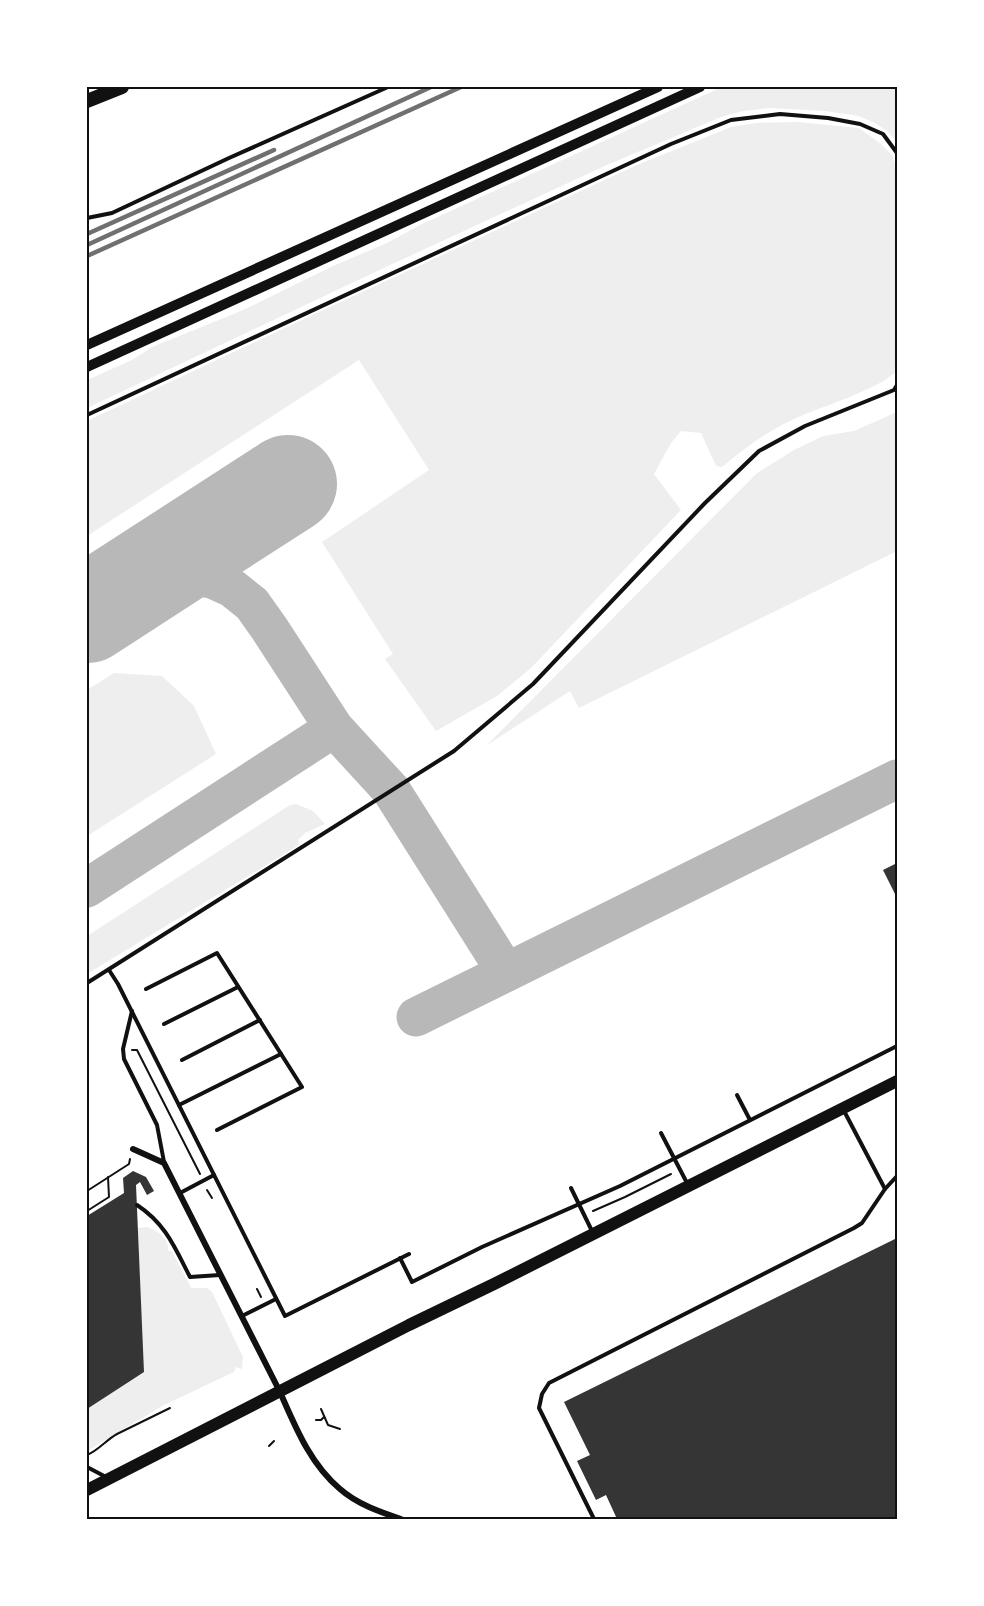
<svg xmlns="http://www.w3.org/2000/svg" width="984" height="1606" font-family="Arial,sans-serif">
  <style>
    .green { fill: #eee }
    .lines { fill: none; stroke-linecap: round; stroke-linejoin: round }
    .taxiway { stroke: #b8b8b8; stroke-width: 39 }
    .runway { stroke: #b8b8b8; stroke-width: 98 }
    .building { fill: #353535 }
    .path { stroke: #111; stroke-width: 2 }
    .service { stroke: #111; stroke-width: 4 }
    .minor { stroke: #111; stroke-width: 6 }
    .secondary { stroke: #111; stroke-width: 10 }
    .primary { stroke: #111; stroke-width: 12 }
    .motorway { stroke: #111; stroke-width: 14 }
    .rail { stroke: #707070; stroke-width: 4.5 }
    .neatline { fill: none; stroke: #111; stroke-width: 2 }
  </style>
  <rect width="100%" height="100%" fill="#fff"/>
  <!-- green -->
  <g class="green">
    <path d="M 722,87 L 897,87 L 897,142 L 887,131 L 875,123 L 859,116 L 825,111 L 771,108 L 743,111 L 721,117 L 607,165 L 388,266 L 87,408 L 87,380 L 132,360 L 152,347 L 241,311 L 333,266 L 387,243 L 420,225 Z"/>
    <path d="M 797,122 L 859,128 L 881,144 L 892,155 L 897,170 L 897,370 C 882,389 816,408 792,420 C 766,432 744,449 722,467 L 716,466 L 701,433 L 681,431 L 671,443 L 654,474 L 681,510 L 531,668 L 497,696 L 436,731 L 385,659 L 393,654 L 322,542 L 429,470 L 359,360 L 87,536 L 87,421 L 321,311 L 637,165 L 731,127 L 756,123 Z"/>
    <path d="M 897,412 L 897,551 L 579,708 L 570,691 L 486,746 L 757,473 L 794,450 L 823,436 L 854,431 Z"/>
    <path d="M 114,673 L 162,676 L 194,706 L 216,754 L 87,836 L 87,690 Z"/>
    <path d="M 296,804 L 313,811 L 325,824 L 305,833 L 298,840 L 299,845 L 87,974 L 87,936 L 290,805 Z"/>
    <path d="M 146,1227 C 157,1230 170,1238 168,1251 L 172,1251 L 191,1288 L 207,1288 L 212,1292 L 243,1357 L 242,1369 L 236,1367 L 234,1372 L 164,1405 L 87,1451 L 87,1409 L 143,1372 L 138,1228 Z"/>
  </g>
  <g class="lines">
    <!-- taxiway -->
    <g class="taxiway">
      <path d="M 126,589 L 170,574 L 187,575 L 212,579 L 232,588 L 252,604 L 269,628 L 334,728 L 391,790 L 506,972"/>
      <path d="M 87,888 L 334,728"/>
      <path d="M 416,1017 L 897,779"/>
    </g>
    <!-- runway -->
    <path class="runway" d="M 87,614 L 288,484"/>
  </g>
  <!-- building -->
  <g class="building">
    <path d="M 897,863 L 897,898 L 883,870 Z"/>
    <path d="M 133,1171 L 146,1177 L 154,1191 L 147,1195 L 140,1182 L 136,1185 L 144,1372 L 87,1409 L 87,1216 L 124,1193 L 123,1178 Z"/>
    <path d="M 897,1238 L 897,1519 L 617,1519 L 606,1495 L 596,1500 L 577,1461 L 590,1455 L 564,1402 Z"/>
  </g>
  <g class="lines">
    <!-- path -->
    <g class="path">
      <path d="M 132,1050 L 137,1050 L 200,1174"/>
      <path d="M 207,1190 L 212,1198"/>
      <path d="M 87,1191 L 129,1164 L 130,1159"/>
      <path d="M 87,1211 L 109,1197 L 108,1177"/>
      <path d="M 593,1211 L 625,1197 L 671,1174"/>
      <path d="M 257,1289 L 261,1297"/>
      <path d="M 321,1409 L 328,1425 L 340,1429"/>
      <path d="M 316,1420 L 321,1420 L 324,1417"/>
      <path d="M 269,1446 L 274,1441"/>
      <path d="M 87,1455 C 98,1451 106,1440 117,1434 L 170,1408"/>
    </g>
    <!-- service -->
    <g class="service">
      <path d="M 87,218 L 112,213 L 229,158 L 388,87"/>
      <path d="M 87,415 L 671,144 L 731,120 L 780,114 L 828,118 L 860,124 L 883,134 L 897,153"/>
      <path d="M 109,970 L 118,984 L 285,1316 L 409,1254"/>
      <path d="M 87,983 L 454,751 L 533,684 L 705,503 L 759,451 L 805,426 L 894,390 L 897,385"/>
      <path d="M 146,989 L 217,953 L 302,1087 L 217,1130"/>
      <path d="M 132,1011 L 123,1049 L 124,1059 L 157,1125 L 164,1162"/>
      <path d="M 164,1024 L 238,987"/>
      <path d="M 182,1060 L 260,1020"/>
      <path d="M 737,1095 L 750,1120"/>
      <path d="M 179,1105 L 281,1054"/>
      <path d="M 843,1109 L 885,1189"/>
      <path d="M 661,1133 L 687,1183"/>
      <path d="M 571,1188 L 592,1231"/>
      <path d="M 180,1193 L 214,1175"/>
      <path d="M 137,1205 C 166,1224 175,1248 190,1277 L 220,1275"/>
      <path d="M 400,1258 L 412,1282 L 482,1247 L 620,1186 L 897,1046"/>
      <path d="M 242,1316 L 276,1299"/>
      <path d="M 87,1467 L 106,1477"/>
      <path d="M 594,1519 L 539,1408 L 542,1394 L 549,1383 L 854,1228 L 862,1223 L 885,1189 L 897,1176"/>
    </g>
    <!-- minor -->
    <path class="minor" d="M 133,1149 L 164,1163 L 280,1392 C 295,1426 310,1464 340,1489 C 357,1504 380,1512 401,1519"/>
    <!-- secondary -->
    <g class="secondary">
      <path d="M 87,345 L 658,87"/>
      <path d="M 87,367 L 700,87"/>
    </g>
    <!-- primary -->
    <path class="primary" d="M 87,1490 L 409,1325 L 494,1284 L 897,1081"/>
    <!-- motorway -->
    <path class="motorway" d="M 87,101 L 122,87"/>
    <!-- rail -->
    <g class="rail">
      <path d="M 87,234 L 274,150"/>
      <path d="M 87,245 L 431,87"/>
      <path d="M 87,256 L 461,87"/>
    </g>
  </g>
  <!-- border -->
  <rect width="984" height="1606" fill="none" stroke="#ffffff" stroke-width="177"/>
  <rect x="88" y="88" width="808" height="1430" class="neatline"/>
</svg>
